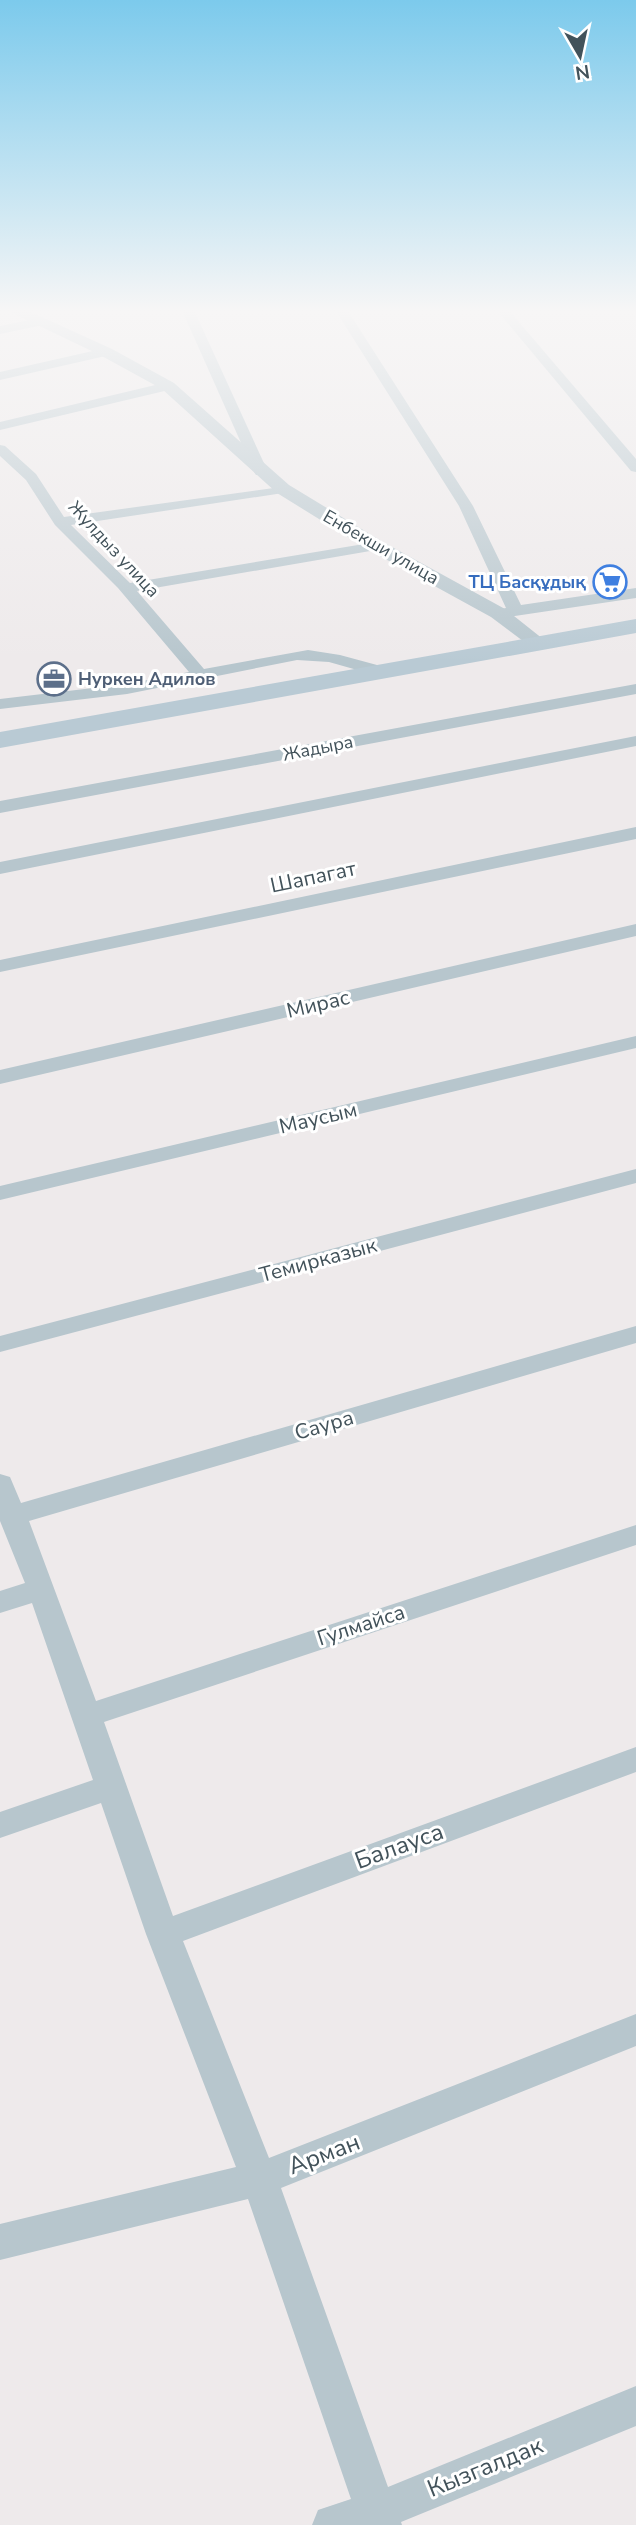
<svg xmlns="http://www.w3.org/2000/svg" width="636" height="2525" font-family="'Nunito Sans',sans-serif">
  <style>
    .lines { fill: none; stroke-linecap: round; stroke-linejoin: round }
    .minor { fill: #b7c6cd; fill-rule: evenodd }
    .tertiary { fill: #b7c6cd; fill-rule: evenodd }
    .secondary { fill: #b9cad4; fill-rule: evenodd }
    .labels { text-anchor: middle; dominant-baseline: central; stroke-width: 6; stroke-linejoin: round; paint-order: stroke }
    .far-street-label { font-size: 18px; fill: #42525a; stroke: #fff }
    .far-shop-label { font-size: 18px; font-weight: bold; fill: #366cbe; stroke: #fff; text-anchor: end }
    .far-service-label { font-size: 18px; font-weight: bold; fill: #4e5e75; stroke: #fff; text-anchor: start }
    .street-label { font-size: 21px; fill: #42525a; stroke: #fff }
    .near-street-label { font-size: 24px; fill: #42525a; stroke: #fff }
  </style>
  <rect width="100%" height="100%" fill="#eeeaeb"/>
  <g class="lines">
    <!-- minor -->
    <g class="minor">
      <path d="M 181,308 L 193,308 L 268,472 L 266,475 L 256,475 L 254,472 Z"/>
      <path d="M 334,308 L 346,308 L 473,506 L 521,605 L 636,588 L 636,598 L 502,618 L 496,616 L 494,613 L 496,610 L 506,608 L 459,506 Z"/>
      <path d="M 495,308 L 507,308 L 636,459 L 636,472 L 631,471 Z"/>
      <path d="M 39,318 L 45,322 L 43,325 L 0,334 L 0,326 Z"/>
      <path d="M 106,348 L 110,349 L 110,355 L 0,380 L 0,372 Z"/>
      <path d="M 168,382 L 173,383 L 173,389 L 0,430 L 0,422 Z"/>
      <path d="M 0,445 L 5,446 L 36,474 L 64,517 L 288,486 L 290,489 L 283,493 L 71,525 L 130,583 L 376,542 L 381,543 L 383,546 L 376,550 L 137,591 L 204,669 L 308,650 L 340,655 L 388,668 L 390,672 L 382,677 L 329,662 L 297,660 L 127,694 L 0,709 L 0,699 L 127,684 L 189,672 L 118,588 L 55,525 L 26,480 L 0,456 Z"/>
      <path d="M 636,684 L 636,694 L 0,813 L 0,801 Z"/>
      <path d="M 636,736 L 636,746 L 0,874 L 0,862 Z"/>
      <path d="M 636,827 L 636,839 L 0,972 L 0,960 Z"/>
      <path d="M 636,924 L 636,936 L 0,1084 L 0,1070 Z"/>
      <path d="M 636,1036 L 636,1048 L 0,1200 L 0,1186 Z"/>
      <path d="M 636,1169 L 636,1183 L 0,1352 L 0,1336 Z"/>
      <path d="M 636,1326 L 636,1343 L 29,1521 L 96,1701 L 636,1525 L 636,1545 L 104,1722 L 173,1916 L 636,1747 L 636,1772 L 183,1941 L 269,2158 L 636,2014 L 636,2046 L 281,2188 L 388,2487 L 636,2386 L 636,2426 L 401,2522 L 402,2525 L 312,2525 L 318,2510 L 351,2499 L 248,2199 L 0,2260 L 0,2224 L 236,2167 L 146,1934 L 101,1803 L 0,1838 L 0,1812 L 93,1780 L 32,1603 L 0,1613 L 0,1591 L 25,1583 L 0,1521 L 0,1474 L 10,1477 L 21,1503 Z"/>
    </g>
    <!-- tertiary -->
    <path class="tertiary" d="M 2,308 L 22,308 L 112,349 L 174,383 L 289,485 L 383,542 L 505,609 L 548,643 L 545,647 L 531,647 L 491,617 L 369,550 L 277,493 L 162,389 L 100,355 Z"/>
    <!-- secondary -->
    <path class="secondary" d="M 636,619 L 636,633 L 0,748 L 0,732 Z"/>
  </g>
  <!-- sky -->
  <linearGradient id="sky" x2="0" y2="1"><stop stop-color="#7ccaec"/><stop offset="0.47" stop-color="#f7f6f6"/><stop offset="1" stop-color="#f7f6f6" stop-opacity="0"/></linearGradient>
  <rect width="636" height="662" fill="url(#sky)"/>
  <!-- icons -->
  <defs>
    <symbol id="supermarket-ring" viewBox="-11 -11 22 22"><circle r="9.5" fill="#fff" stroke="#3f7fe0" stroke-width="1.5"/><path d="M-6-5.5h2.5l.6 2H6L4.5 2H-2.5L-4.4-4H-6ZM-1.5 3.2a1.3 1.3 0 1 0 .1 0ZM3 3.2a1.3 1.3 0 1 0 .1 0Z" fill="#3f7fe0"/></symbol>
    <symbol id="office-ring" viewBox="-11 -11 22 22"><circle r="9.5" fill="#fff" stroke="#5c6f8a" stroke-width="1.5"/><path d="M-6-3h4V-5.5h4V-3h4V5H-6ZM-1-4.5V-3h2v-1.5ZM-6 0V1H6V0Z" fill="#5c6f8a"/></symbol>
  </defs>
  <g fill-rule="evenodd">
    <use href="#supermarket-ring" x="591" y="563" width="38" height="38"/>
    <use href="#office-ring" x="35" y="660" width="38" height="38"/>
  </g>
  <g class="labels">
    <!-- far-street labels -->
    <g class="far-street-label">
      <text transform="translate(381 547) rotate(30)">Енбекши улица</text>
      <text transform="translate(114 549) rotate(47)">Жулдыз улица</text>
      <text transform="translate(318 748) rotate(-11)">Жадыра</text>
    </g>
    <!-- far-shop labels -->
    <g class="far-shop-label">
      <text x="586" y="582">ТЦ Басқұдық</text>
    </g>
    <!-- far-service labels -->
    <g class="far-service-label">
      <text x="78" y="679">Нуркен Адилов</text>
    </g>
    <!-- street labels -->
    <g class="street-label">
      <text transform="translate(313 877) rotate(-12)">Шапагат</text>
      <text transform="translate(318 1004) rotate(-13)">Мирас</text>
      <text transform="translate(318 1118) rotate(-13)">Маусым</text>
      <text transform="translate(318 1260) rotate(-15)">Темирказык</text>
      <text transform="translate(324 1425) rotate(-16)">Саура</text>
      <text transform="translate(361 1625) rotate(-18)">Гулмайса</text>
    </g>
    <!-- near-street labels -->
    <g class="near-street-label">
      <text transform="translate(399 1846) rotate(-20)">Балауса</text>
      <text transform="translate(324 2154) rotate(-21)">Арман</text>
      <text transform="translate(485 2467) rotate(-22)">Кызгалдак</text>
    </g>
  </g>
  <!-- north arrow -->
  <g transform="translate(580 56) rotate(171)" stroke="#ffffff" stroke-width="5" paint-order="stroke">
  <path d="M0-5L12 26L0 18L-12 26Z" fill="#42525a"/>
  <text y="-10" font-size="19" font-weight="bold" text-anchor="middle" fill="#42525a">N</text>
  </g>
</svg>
